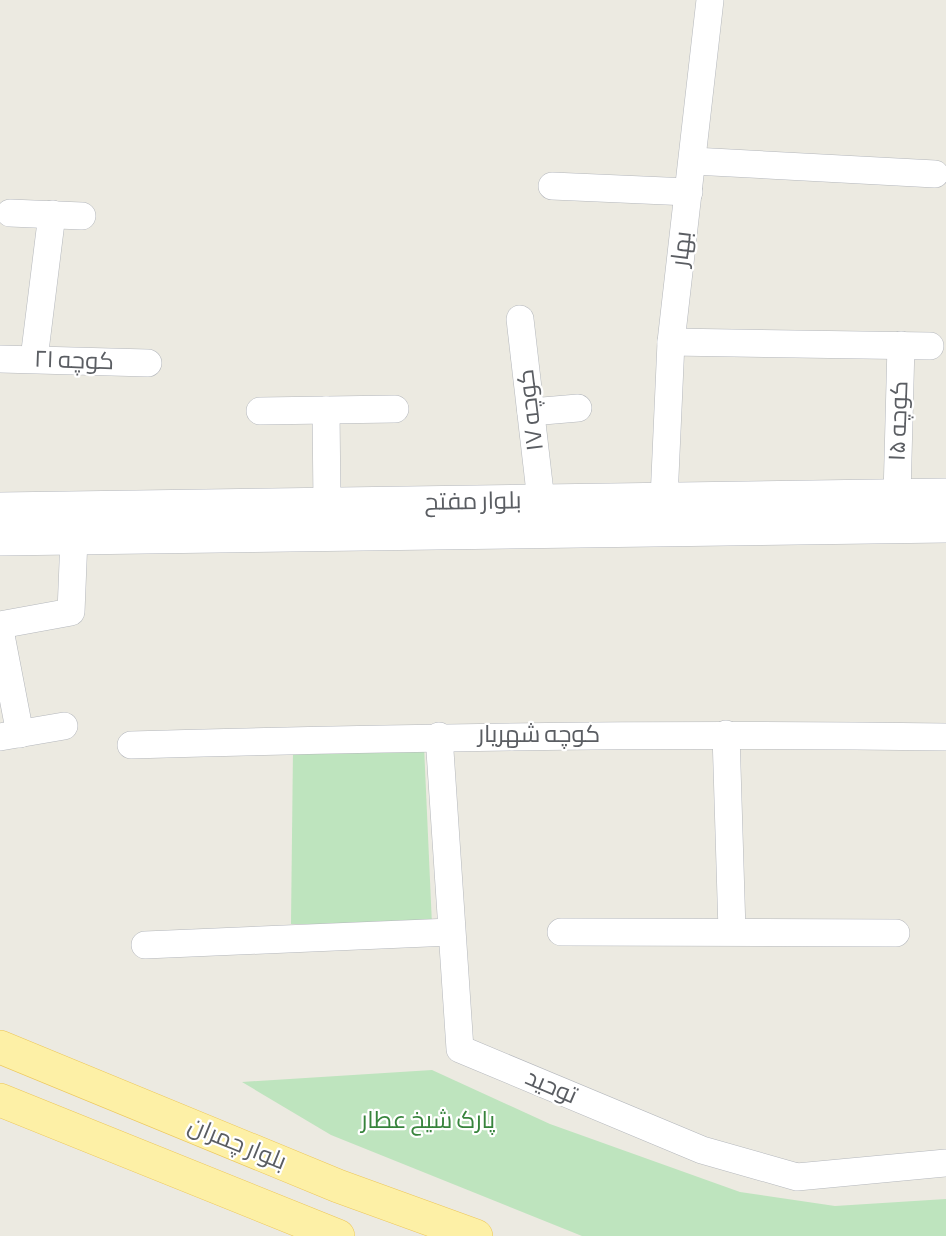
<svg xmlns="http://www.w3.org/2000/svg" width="946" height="1236" font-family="'Alegreya Sans',Cairo,sans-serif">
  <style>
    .green { fill: #bee4be }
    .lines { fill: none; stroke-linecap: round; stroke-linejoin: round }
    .street-casing { stroke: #b4b7bc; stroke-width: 28 }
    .secondary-casing { stroke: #b5b8be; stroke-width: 34 }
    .primary-casing { stroke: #edc759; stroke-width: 34 }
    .street { stroke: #fff; stroke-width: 27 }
    .secondary { stroke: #fff; stroke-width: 33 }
    .primary { stroke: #fdf0a6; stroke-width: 33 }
    .labels { text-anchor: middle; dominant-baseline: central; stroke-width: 4.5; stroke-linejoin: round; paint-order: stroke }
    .street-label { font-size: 24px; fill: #5a5d62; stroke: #fff }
    .park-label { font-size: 24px; fill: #37843c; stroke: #fff }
  </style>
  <rect width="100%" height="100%" fill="#eceae1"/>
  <!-- green -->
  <g class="green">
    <path d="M 424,746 L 432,925 L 291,924 L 293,749 Z"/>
    <path d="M 432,1070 L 550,1124 L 740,1192 L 835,1206 L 946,1199 L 946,1236 L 582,1236 L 331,1135 L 242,1082 Z"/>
  </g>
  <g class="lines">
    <defs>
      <g id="street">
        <path d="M 693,161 L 935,174"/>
        <path d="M 552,186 L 689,192"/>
        <path d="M 10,213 L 82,216"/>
        <path d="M 520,319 L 541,501"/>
        <path d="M 671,342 L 930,346"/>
        <path d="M 0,359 L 148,363"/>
        <path d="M 34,359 L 52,214"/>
        <path d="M 326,410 L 327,504"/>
        <path d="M 260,411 L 395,409"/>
        <path d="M 531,412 L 578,408"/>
        <path d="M 897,496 L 901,345"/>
        <path d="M 664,499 L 671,342 L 710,0"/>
        <path d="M 0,625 L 71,612 L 74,538"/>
        <path d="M 0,630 L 20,734"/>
        <path d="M 726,734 L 732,931"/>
        <path d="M 439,736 L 460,1049 L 702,1150 L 797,1177 L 946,1163"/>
        <path d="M 0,737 L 64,726"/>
        <path d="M 131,745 C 403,737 674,733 946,737"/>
        <path d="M 561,932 L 896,933"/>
        <path d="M 145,945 L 451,932"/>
      </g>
      <g id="secondary">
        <path d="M 0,509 L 946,495"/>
        <path d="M 0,539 L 946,526"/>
      </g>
      <g id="primary">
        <path d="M 0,1047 L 338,1186 L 476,1236"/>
        <path d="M 0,1100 L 338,1236"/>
      </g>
    </defs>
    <!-- street casing -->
    <use href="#street" class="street-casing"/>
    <!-- secondary casing -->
    <use href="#secondary" class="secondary-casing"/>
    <!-- primary casing -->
    <use href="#primary" class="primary-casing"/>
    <!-- street -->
    <use href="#street" class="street"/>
    <!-- secondary -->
    <use href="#secondary" class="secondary"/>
    <!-- primary -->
    <use href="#primary" class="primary"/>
  </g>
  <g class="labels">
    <!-- street labels -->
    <g class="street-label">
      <text transform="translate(682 249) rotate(-83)">بهار</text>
      <text transform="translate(74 361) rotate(2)">کوچه ۲۱</text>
      <text transform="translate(531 410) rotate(-97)">کوچه ۱۷</text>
      <text transform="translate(899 421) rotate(-88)">کوچه ۱۵</text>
      <text transform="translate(473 502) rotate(-1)">بلوار مفتح</text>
      <text x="539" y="735">کوچه شهریار</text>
      <text transform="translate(551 1087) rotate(23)">توحید</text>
      <text transform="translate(237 1144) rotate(22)">بلوار چمران</text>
    </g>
    <!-- park labels -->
    <g class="park-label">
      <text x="428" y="1121">پارک شیخ عطار</text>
    </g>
  </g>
</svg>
